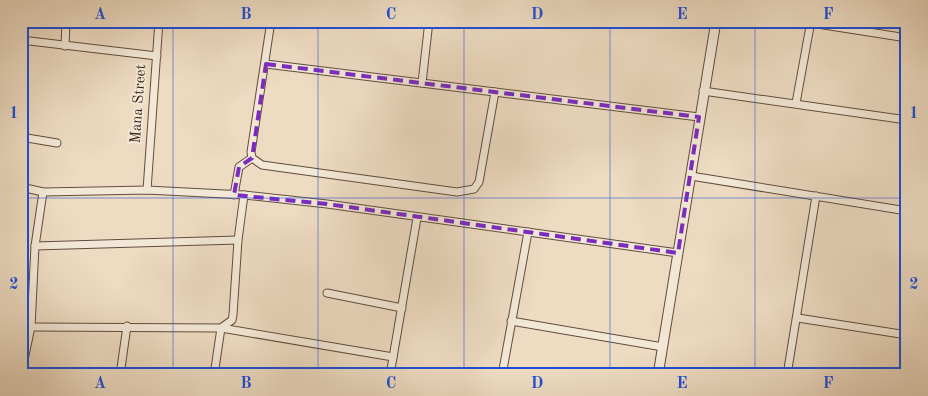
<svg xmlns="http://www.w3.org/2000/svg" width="928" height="396" font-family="'Old Standard TT',serif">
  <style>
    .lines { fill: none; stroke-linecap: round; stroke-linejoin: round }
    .minor-casing { stroke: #624d3d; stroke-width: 9 }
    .tertiary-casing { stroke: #624d3d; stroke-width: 11 }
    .minor { stroke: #f3e8d7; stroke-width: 7 }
    .tertiary { stroke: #f3e8d7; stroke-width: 9 }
    .marked { fill: none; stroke: #7b2cbf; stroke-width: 4; stroke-dasharray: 10 6; stroke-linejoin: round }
    .grid { fill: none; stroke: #1d4ed8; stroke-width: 1; stroke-opacity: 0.55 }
    .labels { text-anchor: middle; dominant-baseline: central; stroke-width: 4; stroke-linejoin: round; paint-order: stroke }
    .street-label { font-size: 15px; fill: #341e11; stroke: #f3e8d7 }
    .neatline { fill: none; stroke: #1d4ed8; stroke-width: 2 }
    .grid-label { font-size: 16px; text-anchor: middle; font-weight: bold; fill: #1d4ed8 }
  </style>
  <rect width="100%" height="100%" fill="#eddbc2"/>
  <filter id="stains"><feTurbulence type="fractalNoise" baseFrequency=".004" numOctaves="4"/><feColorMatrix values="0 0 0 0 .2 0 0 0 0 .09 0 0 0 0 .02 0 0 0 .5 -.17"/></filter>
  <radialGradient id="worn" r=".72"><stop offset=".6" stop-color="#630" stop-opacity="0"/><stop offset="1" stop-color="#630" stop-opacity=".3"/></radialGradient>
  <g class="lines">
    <defs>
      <g id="minor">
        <path d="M 271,21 L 251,152 L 252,158 L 262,165 L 457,192 L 474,189 L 479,182 L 495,92"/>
        <path d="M 811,23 L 907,38"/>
        <path d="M 21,40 L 157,56"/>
        <path d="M 65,46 L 66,21"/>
        <path d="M 266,64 L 699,117"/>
        <path d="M 422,83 L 429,21"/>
        <path d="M 703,91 L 907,120"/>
        <path d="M 796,103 L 811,21"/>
        <path d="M 21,137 L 57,143"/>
        <path d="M 691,176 L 907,211"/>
        <path d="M 21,187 L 43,192 L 147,190 L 244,195 L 327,204 L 678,253"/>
        <path d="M 147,190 L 159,21"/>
        <path d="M 234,195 L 239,167 L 252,158"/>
        <path d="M 35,246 L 238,240"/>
        <path d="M 327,293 L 402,308"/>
        <path d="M 798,318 L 907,335"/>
        <path d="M 511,321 L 663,347"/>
        <path d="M 31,327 L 221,328 L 393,357"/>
        <path d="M 21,374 L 31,327 L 35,246 L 43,192"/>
        <path d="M 120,375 L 127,326"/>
        <path d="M 214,375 L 221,328 L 232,320 L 233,315 L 238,240 L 244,195"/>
        <path d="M 390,375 L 417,218"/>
        <path d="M 502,375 L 528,232"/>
        <path d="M 787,375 L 816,196"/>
      </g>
      <path id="tertiary" d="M 658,375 L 716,21"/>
    </defs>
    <!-- minor casing -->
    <use href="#minor" class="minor-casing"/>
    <!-- tertiary casing -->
    <use href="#tertiary" class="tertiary-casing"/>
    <!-- minor -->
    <use href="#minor" class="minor"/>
    <!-- tertiary -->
    <use href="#tertiary" class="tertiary"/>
  </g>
  <!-- marked area -->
  <path class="marked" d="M 266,64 L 699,117 L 678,253 L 327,204 L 234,195 L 239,167 L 252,158 Z"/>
  <!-- grid -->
  <path class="grid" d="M 173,21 L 173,375M 318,21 L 318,375M 464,21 L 464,375M 610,21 L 610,375M 755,21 L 755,375M 21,198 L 907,198"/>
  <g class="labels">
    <!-- street labels -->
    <g class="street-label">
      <text transform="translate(139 104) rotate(-86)">Mana Street</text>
    </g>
  </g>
  <!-- margin -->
  <rect width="928" height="396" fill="none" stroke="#eddbc2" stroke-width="55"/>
  <rect x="28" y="28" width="872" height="340" class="neatline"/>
  <g class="grid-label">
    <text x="100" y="19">A</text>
    <text x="246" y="19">B</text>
    <text x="391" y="19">C</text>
    <text x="537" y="19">D</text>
    <text x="682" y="19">E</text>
    <text x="828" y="19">F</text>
    <text x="14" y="118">1</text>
    <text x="914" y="118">1</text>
    <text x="14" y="289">2</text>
    <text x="914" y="289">2</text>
    <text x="100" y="388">A</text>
    <text x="246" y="388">B</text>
    <text x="391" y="388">C</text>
    <text x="537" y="388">D</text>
    <text x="682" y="388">E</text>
    <text x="828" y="388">F</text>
  </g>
  <rect width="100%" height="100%" filter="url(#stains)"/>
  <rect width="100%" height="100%" fill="url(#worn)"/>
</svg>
